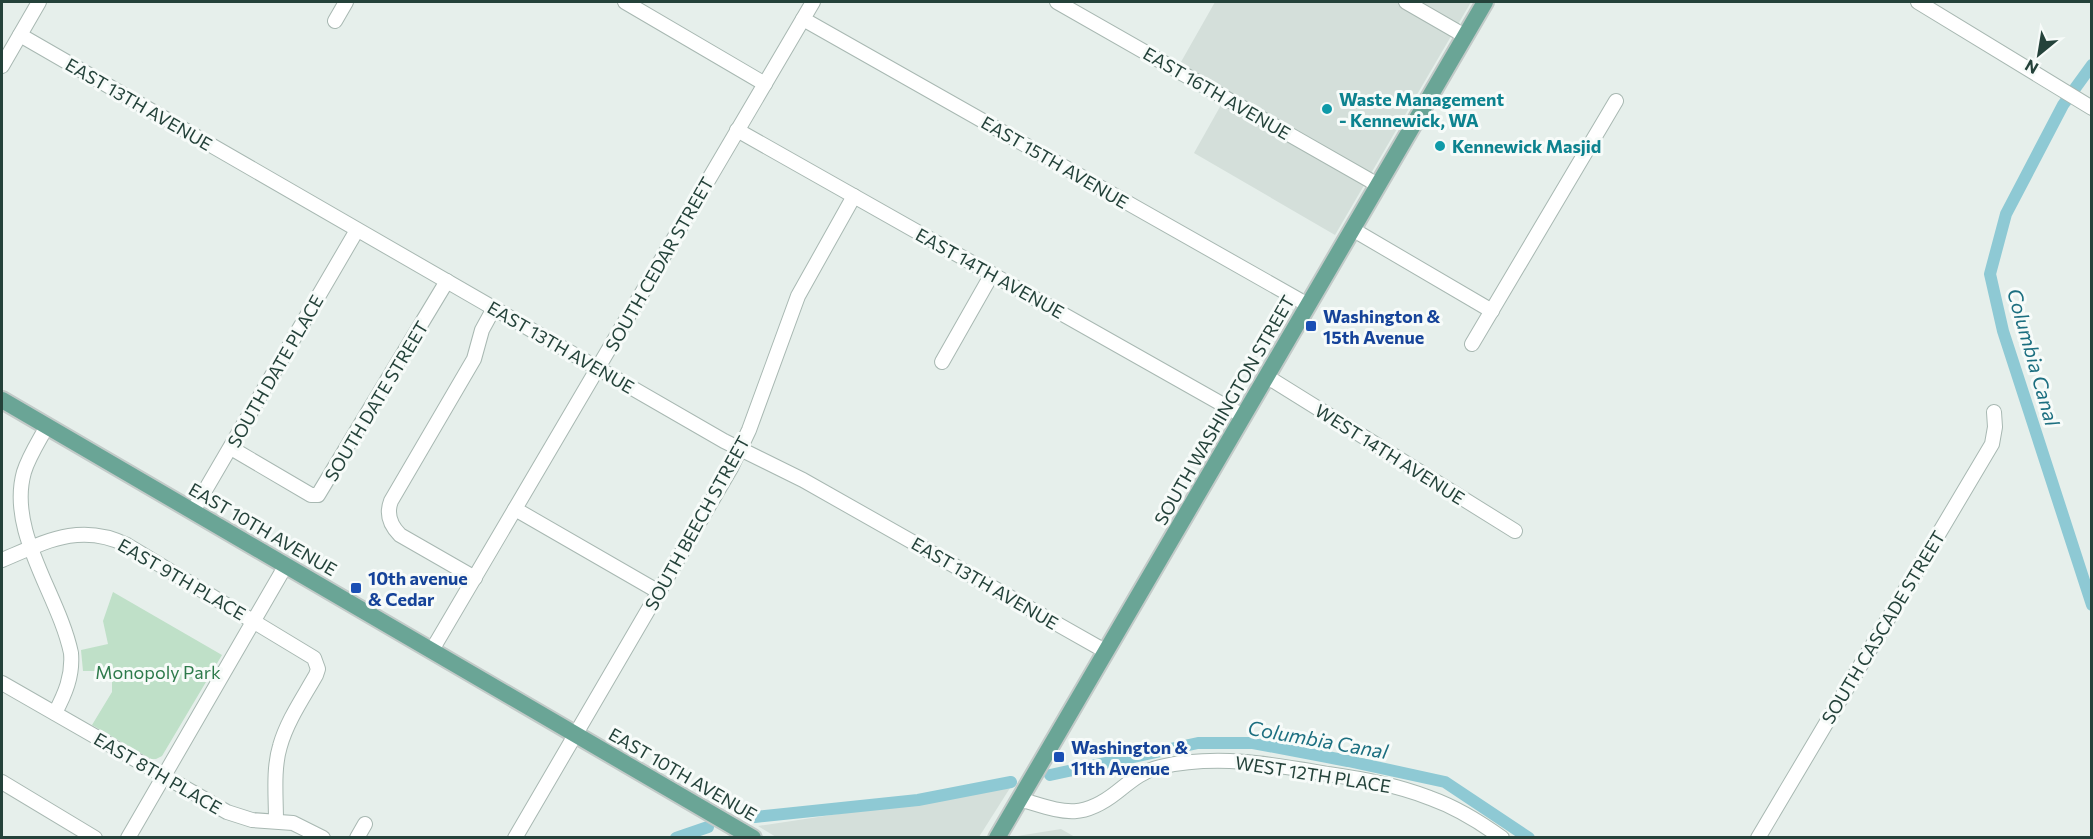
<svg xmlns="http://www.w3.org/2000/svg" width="2093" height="839" font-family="Commissioner,sans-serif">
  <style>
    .built { fill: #d4dfda }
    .green { fill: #bfe0c8 }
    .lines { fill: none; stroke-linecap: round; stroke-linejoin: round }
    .canal { stroke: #8ec9d4; stroke-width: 12 }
    .minor-casing { stroke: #a8b8b2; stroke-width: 16 }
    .major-casing { stroke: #c2cac8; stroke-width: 20 }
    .minor { stroke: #fff; stroke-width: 14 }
    .major { stroke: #6aa596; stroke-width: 16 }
    .culture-dot { fill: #0f9aa8; stroke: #f7fbf9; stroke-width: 2 }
    .transit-dot { fill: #1a4fb4; stroke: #f7fbf9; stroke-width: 2 }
    .labels { text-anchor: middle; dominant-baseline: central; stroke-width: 6; stroke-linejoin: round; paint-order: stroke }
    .street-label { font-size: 18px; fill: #24423a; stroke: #f7fbf9 }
    .culture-label { font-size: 18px; font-weight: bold; fill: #0d838f; stroke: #f7fbf9; text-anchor: start }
    .transit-label { font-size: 18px; font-weight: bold; fill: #164399; stroke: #f7fbf9; text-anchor: start }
    .park-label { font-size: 18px; fill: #2d7a4b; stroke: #f7fbf9 }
    .water-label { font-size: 20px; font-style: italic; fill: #1c6f80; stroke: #f7fbf9 }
  </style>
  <rect width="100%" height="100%" fill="#e6efeb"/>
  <!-- built -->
  <g class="built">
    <path d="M 1215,2 L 1471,2 L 1335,235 L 1194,153 L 1221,105 L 1173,76 Z"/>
    <path d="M 1010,788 L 979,837 L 776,837 L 758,826 Z"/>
    <path d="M 1061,829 L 1075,837 L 1012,837 Z"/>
  </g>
  <!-- green -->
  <path class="green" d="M 113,592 L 222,655 L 162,756 L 156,759 L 151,759 L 92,725 L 112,692 L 112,671 L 83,671 L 81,650 L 108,644 L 103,621 Z"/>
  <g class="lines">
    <!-- canal -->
    <g class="canal">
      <path d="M 2092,65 L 2063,105 L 2006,214 L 1990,274 L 2003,331 L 2092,605"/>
      <path d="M 1050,775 L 1198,743 L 1253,743 L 1348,761 L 1445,782 L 1529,838"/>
      <path d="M 755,817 L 918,800 L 1011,782"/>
      <path d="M 676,838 L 708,827"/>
    </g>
    <defs>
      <g id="minor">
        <path d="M 625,2 L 765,84"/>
        <path d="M 1057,2 L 1378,185"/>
        <path d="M 1406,2 L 1465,36"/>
        <path d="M 1918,2 L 2092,108"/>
        <path d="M 803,19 L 1308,305"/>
        <path d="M 335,21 L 346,2"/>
        <path d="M 20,35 L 724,441 L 803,480 L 1105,651"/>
        <path d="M 2,66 L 39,2"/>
        <path d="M 737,130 L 1243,416"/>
        <path d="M 1352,229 L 1492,311"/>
        <path d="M 1472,344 L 1616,101"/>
        <path d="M 942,362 L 992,274"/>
        <path d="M 1266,376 L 1515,531"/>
        <path d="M 47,426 C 39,441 29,456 24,472 C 7,532 59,595 71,653 C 73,676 65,694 55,713"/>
        <path d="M 231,448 L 311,495 L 318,495 L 447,281"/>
        <path d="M 515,509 L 659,592"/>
        <path d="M 193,511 L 357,230"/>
        <path d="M 2,560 C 45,542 80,522 127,545 L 314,658 L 318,669 L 316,675 C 303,698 287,721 280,746 C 273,769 276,797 276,821"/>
        <path d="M 475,578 L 400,535 C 390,525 386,514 391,501 L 474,359 L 482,330 L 494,308"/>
        <path d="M 432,650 L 813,2"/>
        <path d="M 2,683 L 227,812 L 252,820 L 293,823 L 323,838"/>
        <path d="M 2,782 L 95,838"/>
        <path d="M 1019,799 C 1061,811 1079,822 1117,792 C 1131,781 1142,771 1160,767 C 1217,754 1271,764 1328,774 C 1362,779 1397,785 1430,798 C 1455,807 1480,822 1502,838"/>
        <path d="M 128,838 L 286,565"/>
        <path d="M 357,838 L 365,824"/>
        <path d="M 515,838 L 731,468 L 749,430 L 798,296 L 854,196"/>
        <path d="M 1758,838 L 1992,444 L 1995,427 L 1994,412"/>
      </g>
      <g id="major">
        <path d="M 2,400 L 753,838"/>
        <path d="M 997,838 L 1485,2"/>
      </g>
    </defs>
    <!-- minor casing -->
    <use href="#minor" class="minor-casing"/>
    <!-- major casing -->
    <use href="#major" class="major-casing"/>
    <!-- minor -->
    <use href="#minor" class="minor"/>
    <!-- major -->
    <use href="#major" class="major"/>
  </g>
  <!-- markers -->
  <g class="culture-dot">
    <circle cx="1327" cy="109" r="6"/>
    <circle cx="1440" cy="146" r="6"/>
  </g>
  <g class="transit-dot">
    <rect x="1305" y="320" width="12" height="12" rx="3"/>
    <rect x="350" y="582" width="12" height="12" rx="3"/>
    <rect x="1053" y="751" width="12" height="12" rx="3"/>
  </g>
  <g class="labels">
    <!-- street labels -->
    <g class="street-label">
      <text transform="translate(1217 93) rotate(30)">EAST 16TH AVENUE</text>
      <text transform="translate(139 104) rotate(30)">EAST 13TH AVENUE</text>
      <text transform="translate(1055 162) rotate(30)">EAST 15TH AVENUE</text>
      <text transform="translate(659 264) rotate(-60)">SOUTH CEDAR STREET</text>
      <text transform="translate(990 273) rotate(29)">EAST 14TH AVENUE</text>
      <text transform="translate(561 347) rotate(30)">EAST 13TH AVENUE</text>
      <text transform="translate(275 371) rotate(-60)">SOUTH DATE PLACE</text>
      <text transform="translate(376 401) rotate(-59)">SOUTH DATE STREET</text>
      <text transform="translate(1224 410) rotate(-60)">SOUTH WASHINGTON STREET</text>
      <text transform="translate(1390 454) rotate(32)">WEST 14TH AVENUE</text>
      <text transform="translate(697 523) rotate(-61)">SOUTH BEECH STREET</text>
      <text transform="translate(263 529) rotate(30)">EAST 10TH AVENUE</text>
      <text transform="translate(182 579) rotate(30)">EAST 9TH PLACE</text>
      <text transform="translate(985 583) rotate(30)">EAST 13TH AVENUE</text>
      <text transform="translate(1883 627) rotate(-59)">SOUTH CASCADE STREET</text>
      <text transform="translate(158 773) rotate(30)">EAST 8TH PLACE</text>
      <text transform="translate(683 774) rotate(30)">EAST 10TH AVENUE</text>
      <text transform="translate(1313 774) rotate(9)">WEST 12TH PLACE</text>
    </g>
    <!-- culture labels -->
    <g class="culture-label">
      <text x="1339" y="99">Waste Management<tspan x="1339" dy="21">- Kennewick, WA</tspan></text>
      <text x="1452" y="146">Kennewick Masjid</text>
    </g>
    <!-- transit labels -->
    <g class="transit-label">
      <text x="1323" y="316">Washington &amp;<tspan x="1323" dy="21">15th Avenue</tspan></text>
      <text x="368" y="578">10th avenue<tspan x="368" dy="21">&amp; Cedar</tspan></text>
      <text x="1071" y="747">Washington &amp;<tspan x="1071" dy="21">11th Avenue</tspan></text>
    </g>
    <!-- park labels -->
    <g class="park-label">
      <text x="158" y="672">Monopoly Park</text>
    </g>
    <!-- water labels -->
    <g class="water-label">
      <text transform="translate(2034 357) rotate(74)">Columbia Canal</text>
      <text transform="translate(1318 739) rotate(10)">Columbia Canal</text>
    </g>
  </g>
  <!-- border -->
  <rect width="2093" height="839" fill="none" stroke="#24423a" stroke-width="6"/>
  <!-- north arrow -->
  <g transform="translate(2039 54) rotate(210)" stroke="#f7fbf9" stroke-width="4.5" paint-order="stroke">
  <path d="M0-4.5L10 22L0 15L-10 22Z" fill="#24423a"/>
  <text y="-9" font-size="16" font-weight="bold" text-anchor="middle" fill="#24423a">N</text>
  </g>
</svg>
